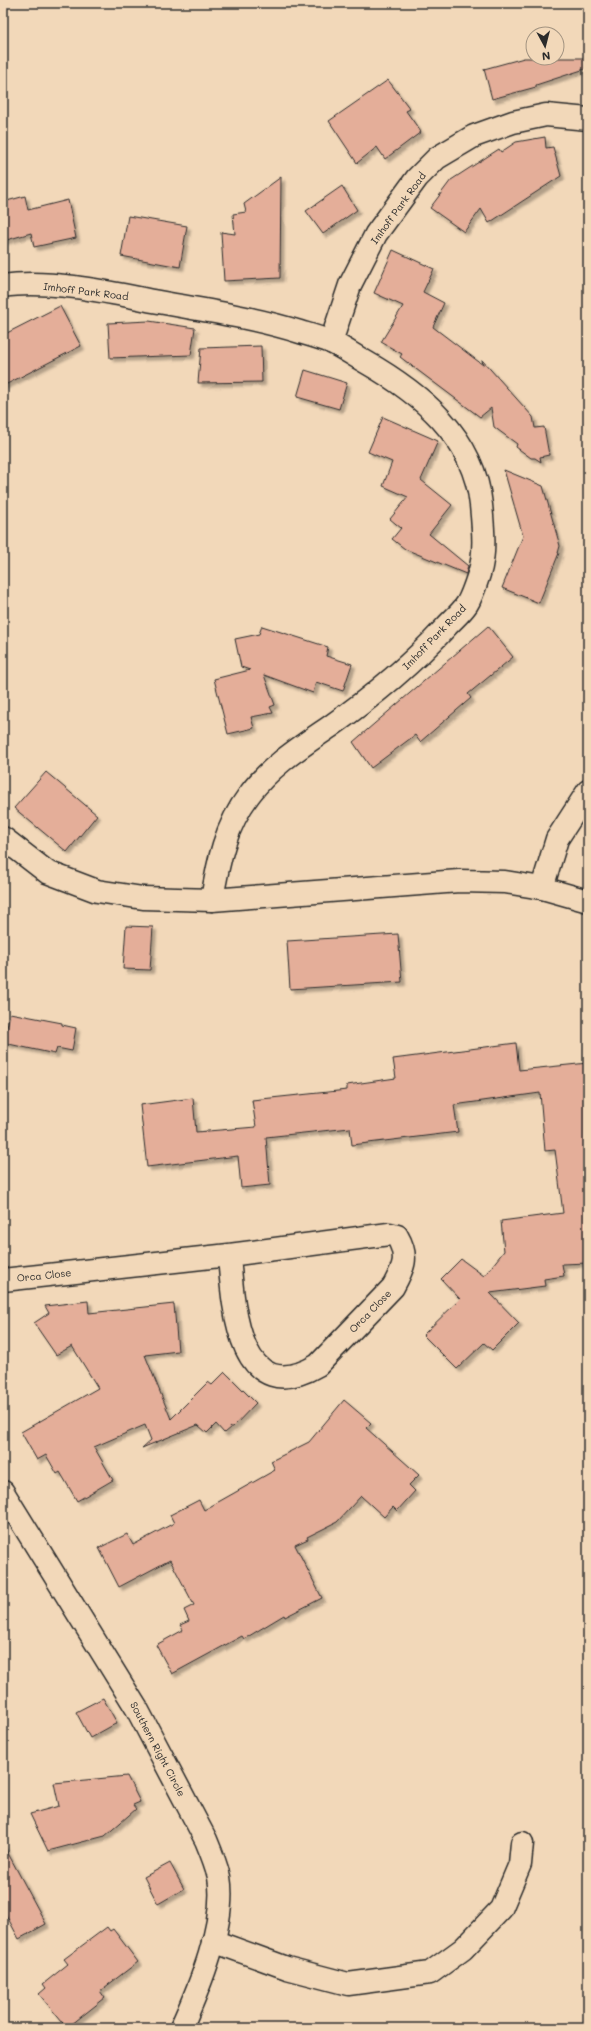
<svg xmlns="http://www.w3.org/2000/svg" width="591" height="2031" font-family="Mali,sans-serif">
  <style>
    .building { fill: #e4ae99; stroke: #2b2b2b; filter: url(#shadow) }
    .lines { fill: none; stroke-linecap: round; stroke-linejoin: round }
    .street-casing { stroke: #2b2b2b; stroke-width: 25 }
    .street { stroke: #f2d8b9; stroke-width: 22 }
    .labels { text-anchor: middle; dominant-baseline: central; stroke-width: 3.5; stroke-linejoin: round; paint-order: stroke }
    .street-label { font-size: 10px; fill: #2b2b2b; stroke: #f2d8b9 }
  </style>
  <defs>
    <filter id="shadow"><feDropShadow dx="3.5" dy="3.5" stdDeviation="1" flood-color="#0004"/></filter>
  </defs>
  <rect width="100%" height="100%" fill="#f2d8b9"/>
  <filter id="ink" filterUnits="userSpaceOnUse"><feTurbulence type="fractalNoise" baseFrequency=".025" numOctaves="2"/><feDisplacementMap in="SourceGraphic" scale="8" xChannelSelector="R" yChannelSelector="G"/><feConvolveMatrix kernelMatrix="1 2 1 2 8 2 1 2 1" color-interpolation-filters="sRGB"/></filter>
  <g filter="url(#ink)">
    <!-- building -->
    <g class="building">
      <path d="M 524,58 L 588,58 L 588,68 L 536,85 L 536,87 L 492,99 L 484,69 Z"/>
      <path d="M 388,80 L 410,109 L 406,111 L 421,132 L 385,159 L 377,147 L 357,163 L 329,121 Z"/>
      <path d="M 545,137 L 546,148 L 553,147 L 561,176 L 489,223 L 481,209 L 464,232 L 430,208 L 451,180 L 499,149 L 501,152 L 516,142 Z"/>
      <path d="M 281,177 L 280,278 L 224,281 L 221,232 L 235,234 L 233,214 L 246,212 L 244,204 Z"/>
      <path d="M 342,186 L 357,210 L 323,234 L 306,211 Z"/>
      <path d="M 25,196 L 28,210 L 68,200 L 76,238 L 34,247 L 31,233 L 3,241 L 3,202 Z"/>
      <path d="M 128,216 L 187,226 L 180,267 L 121,256 Z"/>
      <path d="M 393,250 L 434,269 L 423,292 L 444,303 L 433,327 L 483,365 L 482,360 L 533,417 L 535,428 L 544,427 L 549,455 L 540,457 L 541,462 L 535,458 L 531,458 L 516,447 L 517,444 L 494,427 L 491,408 L 480,417 L 400,357 L 402,354 L 381,342 L 403,306 L 374,293 Z"/>
      <path d="M 60,306 L 81,346 L 3,386 L 3,335 Z"/>
      <path d="M 149,321 L 195,328 L 191,355 L 110,358 L 108,323 Z"/>
      <path d="M 261,346 L 262,382 L 198,383 L 201,348 Z"/>
      <path d="M 305,370 L 347,383 L 339,409 L 297,397 Z"/>
      <path d="M 383,417 L 438,441 L 421,480 L 452,505 L 429,534 L 468,566 L 466,574 L 405,549 L 392,539 L 401,528 L 390,519 L 408,497 L 383,486 L 392,462 L 368,452 Z"/>
      <path d="M 504,470 L 543,486 L 560,546 L 558,553 L 559,553 L 539,603 L 502,588 L 523,536 Z"/>
      <path d="M 262,626 L 328,647 L 326,656 L 352,664 L 343,691 L 316,682 L 313,693 L 264,675 L 275,705 L 270,707 L 273,713 L 251,717 L 254,728 L 228,734 L 214,679 L 250,670 L 241,667 L 235,639 L 259,634 Z"/>
      <path d="M 488,626 L 513,657 L 468,694 L 471,698 L 420,742 L 415,735 L 371,768 L 353,742 Z"/>
      <path d="M 46,772 L 97,815 L 67,852 L 14,808 Z"/>
      <path d="M 126,926 L 153,927 L 150,970 L 123,969 Z"/>
      <path d="M 398,934 L 402,982 L 290,989 L 287,941 Z"/>
      <path d="M 10,1013 L 62,1023 L 62,1025 L 76,1028 L 72,1051 L 57,1048 L 55,1054 L 4,1043 Z"/>
      <path d="M 516,1043 L 519,1070 L 588,1063 L 588,1263 L 562,1264 L 564,1276 L 544,1279 L 545,1286 L 490,1293 L 519,1323 L 492,1350 L 484,1343 L 457,1369 L 423,1335 L 460,1299 L 441,1279 L 461,1259 L 484,1276 L 504,1251 L 501,1221 L 563,1213 L 555,1150 L 545,1151 L 540,1093 L 454,1105 L 458,1132 L 352,1145 L 350,1128 L 266,1137 L 270,1185 L 241,1188 L 238,1156 L 147,1167 L 140,1105 L 193,1098 L 196,1132 L 256,1127 L 252,1100 L 347,1090 L 347,1085 L 396,1078 L 393,1059 Z"/>
      <path d="M 88,1301 L 89,1313 L 174,1304 L 178,1351 L 145,1355 L 171,1419 L 208,1382 L 212,1385 L 225,1372 L 256,1403 L 233,1427 L 231,1427 L 224,1433 L 216,1424 L 207,1433 L 198,1425 L 142,1448 L 151,1440 L 145,1425 L 94,1447 L 113,1480 L 77,1501 L 60,1472 L 57,1474 L 46,1455 L 37,1460 L 21,1432 L 98,1388 L 72,1346 L 56,1355 L 34,1323 L 49,1313 L 45,1306 Z"/>
      <path d="M 344,1400 L 371,1423 L 366,1428 L 419,1475 L 409,1485 L 415,1491 L 397,1511 L 393,1507 L 384,1517 L 361,1496 L 337,1522 L 307,1537 L 308,1539 L 295,1545 L 322,1598 L 285,1617 L 284,1615 L 244,1639 L 242,1636 L 172,1674 L 156,1645 L 183,1630 L 180,1625 L 189,1621 L 184,1610 L 194,1605 L 170,1560 L 119,1587 L 99,1548 L 127,1534 L 133,1545 L 174,1523 L 170,1515 L 199,1500 L 204,1510 L 275,1470 L 271,1461 L 309,1442 Z"/>
      <path d="M 103,1698 L 117,1723 L 90,1738 L 76,1712 Z"/>
      <path d="M 127,1776 L 140,1802 L 133,1805 L 136,1809 L 105,1836 L 48,1851 L 30,1814 L 59,1806 L 54,1783 Z"/>
      <path d="M 3,1844 L 46,1924 L 19,1939 L 3,1909 Z"/>
      <path d="M 170,1863 L 184,1889 L 158,1904 L 144,1877 Z"/>
      <path d="M 107,1927 L 110,1931 L 113,1929 L 138,1962 L 100,1991 L 105,1998 L 67,2028 L 39,1994 L 46,1988 L 43,1984 L 68,1964 L 64,1959 Z"/>
    </g>
    <g class="lines">
      <defs>
        <g id="street">
          <path d="M 3,286 C 48,279 108,292 153,301 C 202,310 252,317 300,332 C 310,335 321,338 331,342 C 342,347 353,355 364,361 C 420,393 474,436 481,505 C 483,526 486,553 479,574 C 476,583 472,596 467,604 C 461,613 452,620 445,628 C 411,665 372,697 331,726 C 302,746 270,766 249,795 C 225,827 218,862 212,900"/>
          <path d="M 331,342 L 350,285 L 376,234 L 417,178 L 437,158 L 474,136 L 513,122 L 546,115 L 588,119"/>
          <path d="M 3,838 L 47,872 L 97,891 L 143,898 L 212,900 L 459,881 L 505,882 L 542,888 L 588,901"/>
          <path d="M 542,888 L 557,839 L 588,791"/>
          <path d="M 3,1280 L 229,1255 L 389,1234 L 397,1236 C 409,1257 404,1267 393,1287 L 318,1365 C 239,1411 233,1307 229,1255"/>
          <path d="M 3,1492 L 137,1709 L 206,1840 C 211,1852 216,1864 219,1877 C 227,1922 199,1988 181,2028"/>
          <path d="M 213,1941 L 287,1968 L 348,1984 L 430,1973 L 463,1949 L 501,1909 L 520,1864 L 522,1843"/>
        </g>
      </defs>
      <!-- street casing -->
      <use href="#street" class="street-casing"/>
      <!-- street -->
      <use href="#street" class="street"/>
    </g>
  </g>
  <g class="labels">
    <!-- street labels -->
    <g class="street-label">
      <text transform="translate(398 208) rotate(-54)">Imhoff Park Road</text>
      <text transform="translate(86 291) rotate(7)">Imhoff Park Road</text>
      <text transform="translate(434 637) rotate(-46)">Imhoff Park Road</text>
      <text transform="translate(44 1275) rotate(-6)">Orca Close</text>
      <text transform="translate(370 1311) rotate(-46)">Orca Close</text>
      <text transform="translate(158 1749) rotate(62)">Southern Right Circle</text>
    </g>
  </g>
  <!-- margin -->
  <rect width="591" height="2031" fill="none" stroke="#f2d8b9" stroke-width="16"/>
  <rect x="8" y="8" width="575" height="2015" fill="none" stroke="#2b2b2b" stroke-width="1.5" filter="url(#ink)"/>
  <!-- north arrow -->
  <g transform="translate(545 46) rotate(173)"><circle r="19" fill="#f2d8b9" stroke="#a29380"/>
  <path d="M0-3L7 15L0 10L-7 15Z" fill="#2b2b2b"/>
  <text y="-6" font-size="11" font-weight="bold" text-anchor="middle" fill="#2b2b2b">N</text>
  </g>
</svg>
